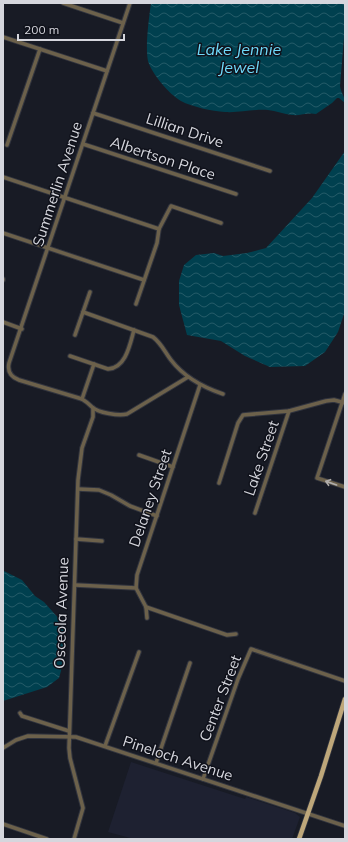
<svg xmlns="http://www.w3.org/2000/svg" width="348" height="842" font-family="Mulish,sans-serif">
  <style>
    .built { fill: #1e2131 }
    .water { fill: url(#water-waves) }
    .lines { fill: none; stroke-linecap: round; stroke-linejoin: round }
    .minor-casing { stroke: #32353f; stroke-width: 5.5 }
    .major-casing { stroke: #32353f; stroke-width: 6 }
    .minor { stroke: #6c614b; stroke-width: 3.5 }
    .major { stroke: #bea77a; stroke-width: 4.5 }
    .oneway { stroke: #b0adaa }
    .labels { text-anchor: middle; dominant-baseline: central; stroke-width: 3; stroke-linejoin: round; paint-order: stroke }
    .street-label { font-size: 15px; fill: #d5d6dd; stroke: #10121b }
    .water-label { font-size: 16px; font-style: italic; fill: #6ed9f9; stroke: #10121b }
  </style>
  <defs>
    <pattern id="water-waves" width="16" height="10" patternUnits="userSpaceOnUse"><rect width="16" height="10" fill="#00404f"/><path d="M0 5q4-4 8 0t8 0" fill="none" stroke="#245b68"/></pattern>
  </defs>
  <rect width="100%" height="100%" fill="#181b25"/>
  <!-- built -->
  <path class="built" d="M 131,762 L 245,799 L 246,797 L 295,813 L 300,817 L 292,839 L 134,839 L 108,832 Z"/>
  <!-- water -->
  <g class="water">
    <path d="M 151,3 L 345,3 L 345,25 L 340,86 C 341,93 345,97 345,103 L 339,98 L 337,98 L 332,103 L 316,114 C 308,112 300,116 292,115 C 284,114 276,111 268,110 C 254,109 239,113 225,112 C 212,111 192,107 181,101 C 169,94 152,74 148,61 C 145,46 149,18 151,3 Z"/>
    <path d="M 345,151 L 345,311 L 338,332 L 325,352 L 305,366 L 270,367 L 245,356 L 221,341 L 187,335 L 179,305 L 179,281 L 184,265 L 196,255 L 214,253 L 223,256 L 247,253 L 266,248 L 312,198 Z"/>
    <path d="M 3,558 L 4,571 L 22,580 L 35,596 L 44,602 L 61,621 L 64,632 L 64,648 L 61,671 L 59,678 L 47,687 L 3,701 Z"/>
  </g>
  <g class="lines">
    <defs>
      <g id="minor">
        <path d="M 63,3 L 123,23"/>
        <path d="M 130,3 L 9,363 C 7,372 11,377 19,380 L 82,399 C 87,402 89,404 92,407 C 98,413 119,416 127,414 L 188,377"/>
        <path d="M 3,37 L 107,71"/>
        <path d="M 93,113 L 270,171"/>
        <path d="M 83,144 L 236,194"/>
        <path d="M 7,145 L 40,49"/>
        <path d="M 3,177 L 159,229"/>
        <path d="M 3,233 L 144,280"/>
        <path d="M 3,280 L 3,279"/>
        <path d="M 136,304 L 157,243 L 159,229 L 171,206 L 221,223"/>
        <path d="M 83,312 L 153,337 C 161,343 165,352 171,360 C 184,377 202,387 223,394"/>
        <path d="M 3,322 L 22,329"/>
        <path d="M 75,335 L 90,292"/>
        <path d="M 70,356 L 108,369 C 126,368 130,344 134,330"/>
        <path d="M 345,394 L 317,478 L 345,487"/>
        <path d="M 82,399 L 94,364"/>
        <path d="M 139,455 L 173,467"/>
        <path d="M 219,483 L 238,423 L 243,415 L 289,411 L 326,401 L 334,400 L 345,403"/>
        <path d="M 78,489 L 99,490 L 111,495 L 130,506 L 157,516"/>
        <path d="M 255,513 L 289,411"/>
        <path d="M 76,539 L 102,541"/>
        <path d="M 75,585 L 136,588"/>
        <path d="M 146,607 L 227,635 L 236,634"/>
        <path d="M 147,618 L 146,607 L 136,588 L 137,575 L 200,385"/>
        <path d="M 20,713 L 22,716 L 69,731"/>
        <path d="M 105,746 L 139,652"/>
        <path d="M 3,748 L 16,740 L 28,736 L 76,737 L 345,826"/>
        <path d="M 156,763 L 190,663"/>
        <path d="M 203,779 L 238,679 L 251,649 L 345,681"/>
        <path d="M 3,824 L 47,839"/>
        <path d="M 74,839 L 83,808 L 70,758 L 69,748 L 78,480 L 82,448 L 93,417 L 93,408"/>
      </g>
      <path id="major" d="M 299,839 L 321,776 L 345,699"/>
    </defs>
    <!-- minor casing -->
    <use href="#minor" class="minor-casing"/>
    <!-- major casing -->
    <use href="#major" class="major-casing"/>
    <!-- minor -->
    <use href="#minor" class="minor"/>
    <!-- major -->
    <use href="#major" class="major"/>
  </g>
  <!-- one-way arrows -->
  <defs><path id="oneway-shaft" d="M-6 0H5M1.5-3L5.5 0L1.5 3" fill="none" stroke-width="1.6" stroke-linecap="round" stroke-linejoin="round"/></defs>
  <use class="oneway" href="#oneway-shaft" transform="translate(331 483) rotate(-161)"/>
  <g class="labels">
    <!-- street labels -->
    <g class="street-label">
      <text transform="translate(185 130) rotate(18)">Lillian Drive</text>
      <text transform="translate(163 158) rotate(18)">Albertson Place</text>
      <text transform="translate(57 184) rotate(-72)">Summerlin Avenue</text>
      <text transform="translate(261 458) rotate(-71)">Lake Street</text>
      <text transform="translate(150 498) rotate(-71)">Delaney Street</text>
      <text transform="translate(61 613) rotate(-88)">Osceola Avenue</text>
      <text transform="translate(220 698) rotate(-69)">Center Street</text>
      <text transform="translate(178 758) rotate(18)">Pineloch Avenue</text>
    </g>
    <!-- water labels -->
    <g class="water-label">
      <text x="239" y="49">Lake Jennie<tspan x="239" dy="18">Jewel</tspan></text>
    </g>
  </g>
  <!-- border -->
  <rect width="348" height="842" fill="none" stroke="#d5d6dd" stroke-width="8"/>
  <!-- scale -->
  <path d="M18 34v6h106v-6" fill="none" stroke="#d5d6dd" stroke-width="2"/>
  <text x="24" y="34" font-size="12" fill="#d5d6dd" stroke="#10121b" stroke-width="3" paint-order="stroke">200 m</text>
</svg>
